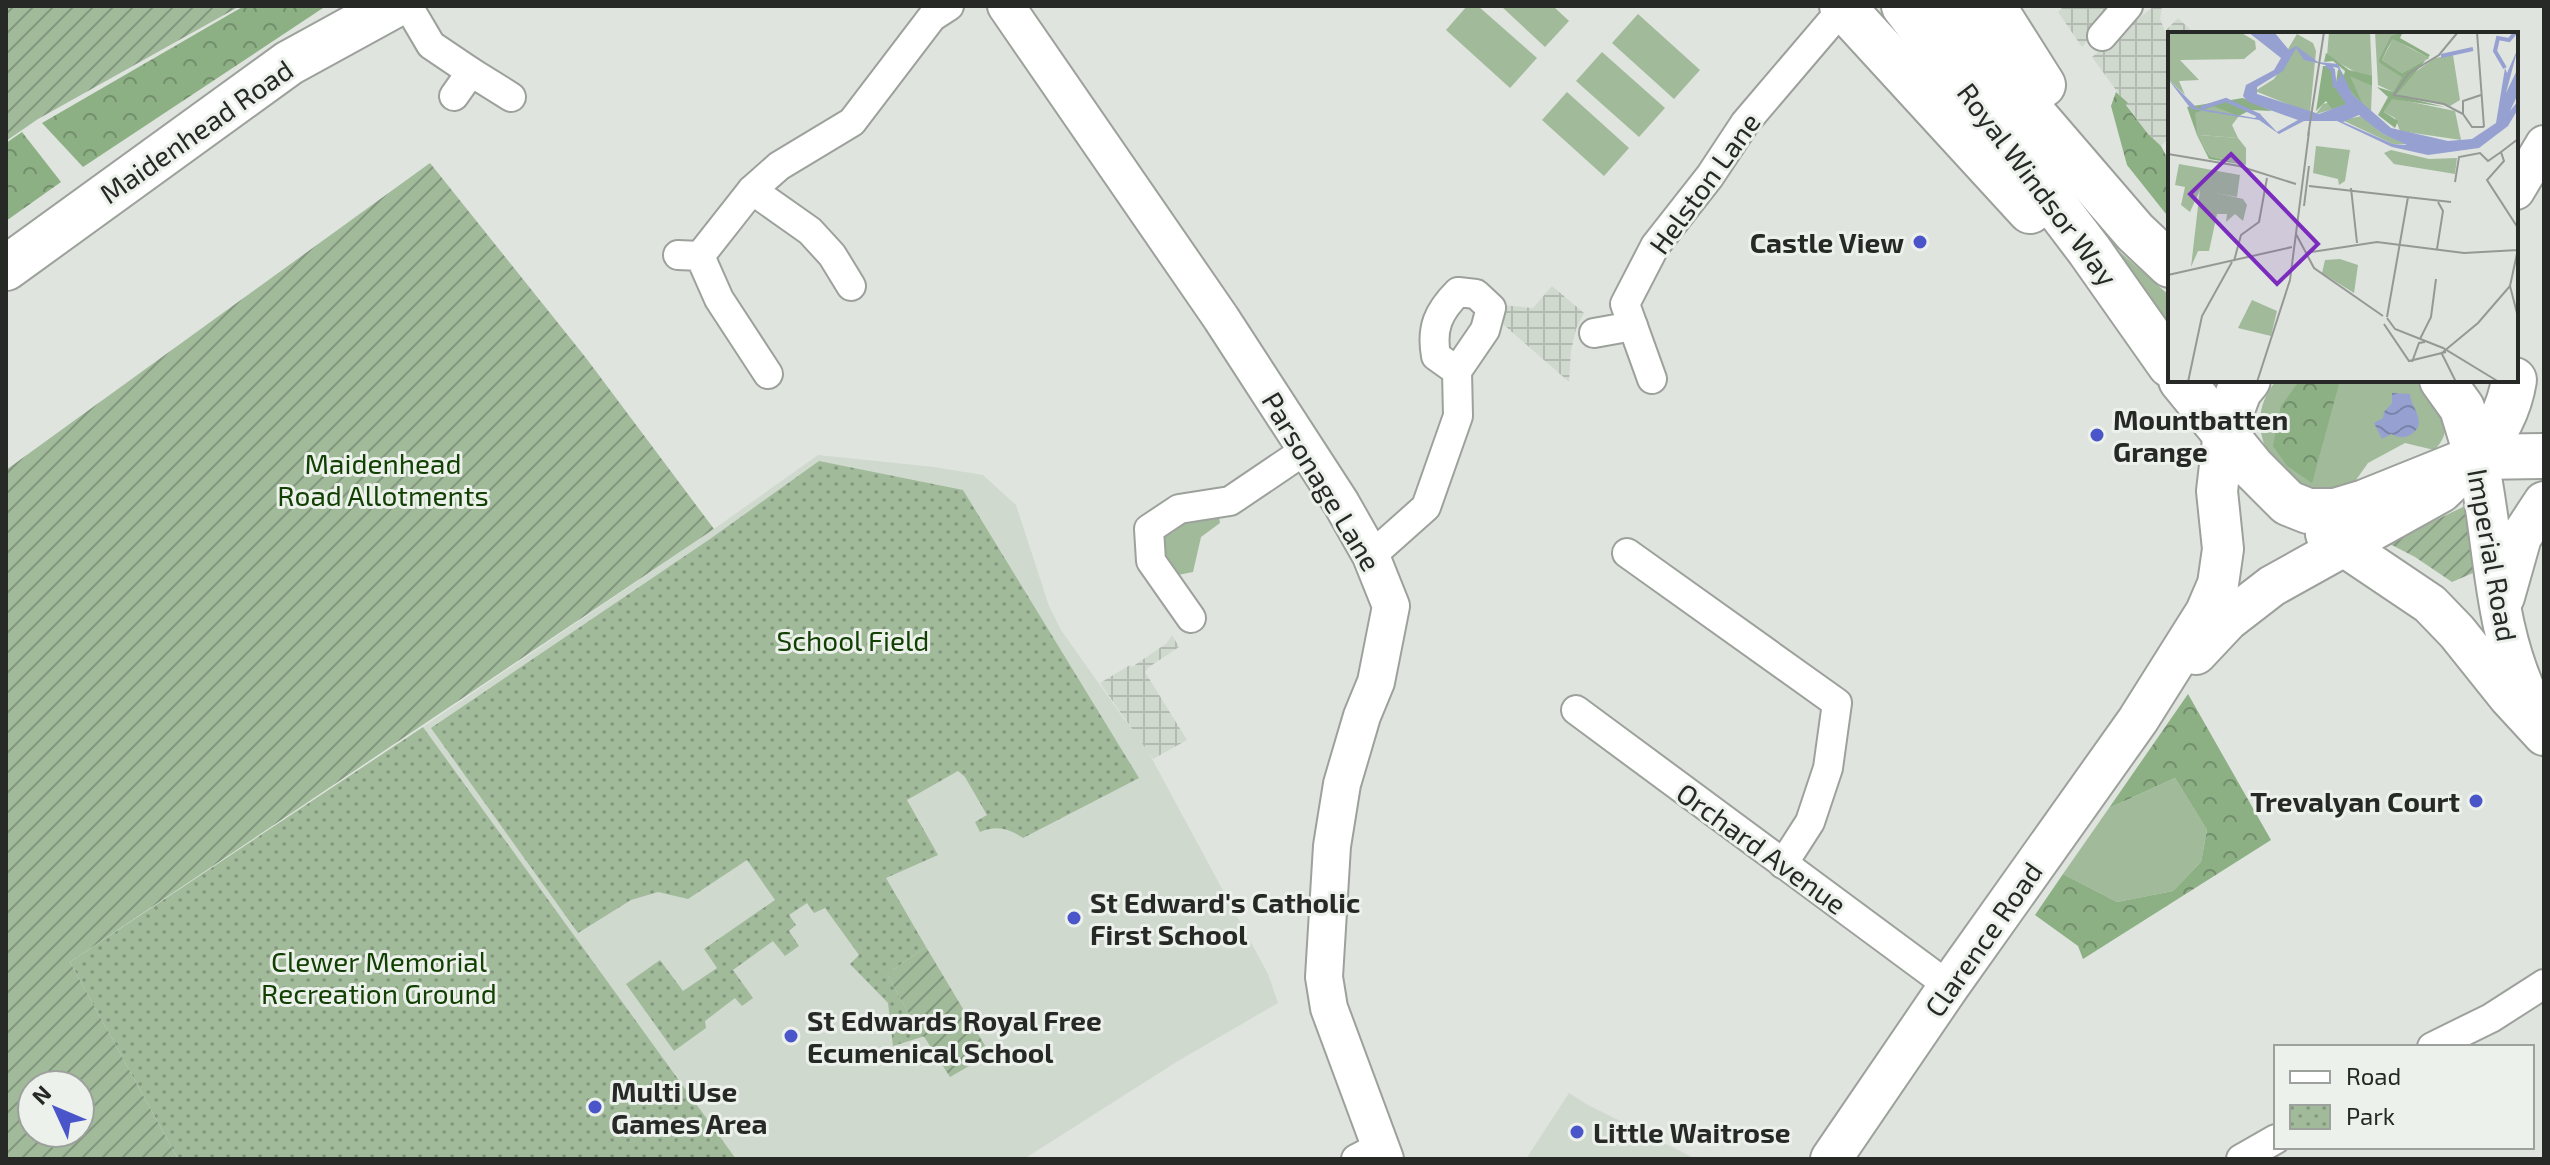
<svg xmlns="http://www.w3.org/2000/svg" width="2550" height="1165" font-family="'Exo 2',sans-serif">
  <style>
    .built { fill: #d0d9ce }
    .industrial { fill: url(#industrial-grid) }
    .grass { fill: #a0ba9a }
    .forest { fill: url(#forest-crowns) }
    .park { fill: url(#park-dots) }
    .garden { fill: url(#garden-furrows); fill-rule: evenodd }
    .water { fill: url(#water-waves) }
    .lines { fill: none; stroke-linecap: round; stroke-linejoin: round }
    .minor-casing { stroke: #9da19c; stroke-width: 32 }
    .tertiary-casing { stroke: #9da19c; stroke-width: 40 }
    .secondary-casing { stroke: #9da19c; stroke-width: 44 }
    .primary-casing { stroke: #9da19c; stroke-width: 48 }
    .minor { stroke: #fff; stroke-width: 28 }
    .tertiary { stroke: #fff; stroke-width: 36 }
    .secondary { stroke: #fff; stroke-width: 40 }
    .primary { stroke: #fff; stroke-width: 44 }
    .poi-dot { fill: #4b55ca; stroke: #ecf1eb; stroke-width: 3 }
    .labels { text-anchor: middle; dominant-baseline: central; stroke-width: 6; stroke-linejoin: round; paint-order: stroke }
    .street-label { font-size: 28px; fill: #272927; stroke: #ecf1eb }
    .poi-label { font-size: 28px; font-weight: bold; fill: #272927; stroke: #ecf1eb; text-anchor: start }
    .park-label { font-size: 28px; fill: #124003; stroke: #ecf1eb }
    .inset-river { fill: none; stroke: #96a1d1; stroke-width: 4 }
    .inset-road { fill: none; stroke: #959995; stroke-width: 2 }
    .view { fill: #7b2cbf; fill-opacity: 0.15; stroke: #7b2cbf; stroke-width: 4 }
    .inset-edge { fill: none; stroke: #272927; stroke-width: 4 }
  </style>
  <defs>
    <pattern id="industrial-grid" width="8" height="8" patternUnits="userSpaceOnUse" patternTransform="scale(2)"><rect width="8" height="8" fill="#d0d9ce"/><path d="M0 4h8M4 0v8" fill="none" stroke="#b3bab1"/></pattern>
    <pattern id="forest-crowns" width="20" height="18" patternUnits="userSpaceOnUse" patternTransform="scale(2)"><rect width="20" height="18" fill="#8caf84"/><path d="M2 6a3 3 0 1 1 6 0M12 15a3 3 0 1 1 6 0" fill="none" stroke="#728e6c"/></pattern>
    <pattern id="park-dots" width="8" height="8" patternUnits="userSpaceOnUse" patternTransform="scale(2)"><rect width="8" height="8" fill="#a0ba9a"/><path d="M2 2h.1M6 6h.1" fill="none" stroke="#82977e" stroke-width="1.8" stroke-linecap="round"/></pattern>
    <pattern id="garden-furrows" width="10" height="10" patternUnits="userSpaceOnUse" patternTransform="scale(2)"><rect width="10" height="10" fill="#a0ba9a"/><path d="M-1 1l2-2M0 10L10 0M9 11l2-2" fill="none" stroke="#82977e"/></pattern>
    <pattern id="water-waves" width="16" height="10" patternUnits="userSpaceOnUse" patternTransform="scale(2)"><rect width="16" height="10" fill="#96a1d1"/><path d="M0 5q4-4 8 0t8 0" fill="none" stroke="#7a83aa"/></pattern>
  </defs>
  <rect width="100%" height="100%" fill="#dfe4de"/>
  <!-- built -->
  <g class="built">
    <path d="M 818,455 L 934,467 L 983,475 L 1016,505 L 1049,606 L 1061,630 L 1124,719 L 1144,744 L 1268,974 L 1278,1003 L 1178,1061 L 1024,1159 L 736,1159 L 423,727 L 714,529 Z"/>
    <path d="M 1569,1093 L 1588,1105 L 1696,1159 L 1526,1159 Z"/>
  </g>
  <!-- industrial -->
  <g class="industrial">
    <path d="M 2064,6 L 2116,6 L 2082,47 L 2058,12 Z"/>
    <path d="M 2154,6 L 2162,6 L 2160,19 L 2165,31 L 2178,18 L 2195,34 L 2170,34 L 2170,136 L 2161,146 L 2148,134 L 2092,57 Z"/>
    <path d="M 1552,286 L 1584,313 L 1576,329 L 1571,351 L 1569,382 L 1504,325 L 1502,305 L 1533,308 Z"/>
    <path d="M 1172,635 L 1179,647 L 1149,667 L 1145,672 L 1187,740 L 1153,759 L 1100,683 L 1130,665 L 1132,667 L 1167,643 Z"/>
  </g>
  <!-- grass -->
  <g class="grass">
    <path d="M 1467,6 L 1478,6 L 1537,58 L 1510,88 L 1446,30 Z"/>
    <path d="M 1501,6 L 1553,6 L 1569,21 L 1545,47 Z"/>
    <path d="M 1638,14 L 1700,70 L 1674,99 L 1612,43 Z"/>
    <path d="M 1602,52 L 1665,108 L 1639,137 L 1576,81 Z"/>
    <path d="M 1567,92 L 1629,148 L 1604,176 L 1542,120 Z"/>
    <path d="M 2073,193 L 2120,252 L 2170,296 L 2170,329 Z"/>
    <path d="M 2277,380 L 2417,380 C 2435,399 2460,426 2434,450 L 2405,443 L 2368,463 L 2351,487 C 2343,489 2334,492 2326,491 C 2272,487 2238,422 2277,380 Z"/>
    <path d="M 1219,517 L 1220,523 L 1201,537 L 1193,572 L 1173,576 L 1161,560 L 1160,541 L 1179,524 Z"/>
    <path d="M 2175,778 L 2207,830 L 2201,862 L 2173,891 L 2117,902 L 2063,874 L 2109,808 Z"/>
  </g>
  <!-- forest -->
  <g class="forest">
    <path d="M 244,6 L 326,6 L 83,167 L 42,123 Z"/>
    <path d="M 2116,92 L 2128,103 L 2126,105 L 2148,134 L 2161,146 L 2170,163 L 2170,219 L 2127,165 L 2111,106 Z"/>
    <path d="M 22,132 L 61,182 L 6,221 L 6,143 Z"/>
    <path d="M 2300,380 L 2340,380 L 2312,483 L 2287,466 L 2273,446 L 2281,406 Z"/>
    <path d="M 2188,694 L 2271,840 L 2083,959 L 2078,946 L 2035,915 L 2063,874 L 2117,902 L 2173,891 L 2201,862 L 2207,830 L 2175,778 L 2109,808 Z"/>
  </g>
  <!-- park -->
  <g class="park">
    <path d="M 819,461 L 963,490 L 1139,778 L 1023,838 C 1008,828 997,825 980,832 L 975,822 L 987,815 L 965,777 L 958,771 L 907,800 L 938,855 L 886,878 L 926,947 L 887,974 L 905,1007 L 925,1036 L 893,1046 L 888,1003 L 850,964 L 859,955 L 825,908 L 814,913 L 807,903 L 789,915 L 796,925 L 789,931 L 799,946 L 785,956 L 773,941 L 733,970 L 753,998 L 742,1006 L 735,998 L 705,1021 L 706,1028 L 674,1051 L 626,984 L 660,960 L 683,991 L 717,968 L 704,949 L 775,900 L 747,860 L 688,899 L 658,892 L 631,900 L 578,933 L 431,728 L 710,539 Z"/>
    <path d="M 423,727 L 736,1159 L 178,1159 L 70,962 Z"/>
  </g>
  <!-- garden -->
  <g class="garden">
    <path d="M 6,6 L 240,6 L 38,119 L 6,141 Z"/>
    <path d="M 430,163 L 586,358 L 714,529 L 70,962 L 178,1159 L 6,1159 L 6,470 ZM 80,1085 L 80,1133 L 32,1133 L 32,1085 Z"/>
    <path d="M 2465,506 L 2473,573 L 2452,582 L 2415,557 L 2388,543 Z"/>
    <path d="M 926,947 L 990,1054 L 950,1077 L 905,1007 L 887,974 Z"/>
  </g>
  <!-- water -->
  <path class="water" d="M 2392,393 L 2410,394 C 2410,407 2430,424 2410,435 C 2403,439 2397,437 2391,434 L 2382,439 L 2374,423 L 2383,418 L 2384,412 L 2392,403 Z"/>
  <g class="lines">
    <defs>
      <g id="minor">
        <path d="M 408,6 L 431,45 L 471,72"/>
        <path d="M 2102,36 L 2128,6"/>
        <path d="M 454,96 L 471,72 L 511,97"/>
        <path d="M 752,190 L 810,231 L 832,255 L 851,286"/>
        <path d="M 678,255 L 700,256 L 719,299 L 768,374"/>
        <path d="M 700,256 L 752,190 L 779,166 L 852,122 L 932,17 L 949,6"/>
        <path d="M 1594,333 L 1633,326"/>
        <path d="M 1652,379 L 1625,304 L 1655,246 L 1710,176 L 1745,123 L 1843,8"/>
        <path d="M 1627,553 L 1837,703 L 1828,768 L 1810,822 L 1783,864"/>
        <path d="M 1371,556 L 1426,507 L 1458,416 L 1457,371 L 1485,330 L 1491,308 L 1476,294 L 1458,292 C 1438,312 1431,328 1436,356 L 1457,371"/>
        <path d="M 1191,618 L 1151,561 L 1149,529 L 1179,509 L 1230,501 L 1307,449"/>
        <path d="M 1576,710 L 1949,986"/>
        <path d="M 2432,1047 L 2491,1018 L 2544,984"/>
        <path d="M 1356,1159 L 1379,1147"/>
        <path d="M 2241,1159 L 2276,1139"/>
      </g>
      <g id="tertiary">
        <path d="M 1006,6 L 1221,318 L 1341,503 L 1371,556 L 1391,606 L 1376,682 L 1362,716 L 1342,784 L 1332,846 L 1324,977 L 1329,1008 L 1385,1159"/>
        <path d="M 2516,191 L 2544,144"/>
      </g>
      <g id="secondary">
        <path d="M 2477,457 C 2496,543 2491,625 2532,706"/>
        <path d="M 2326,534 L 2430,604 L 2457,632 L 2509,697 L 2544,735"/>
        <path d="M 2504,597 L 2521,537 L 2544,502"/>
        <path d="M 2196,654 L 2228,620 L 2272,586 L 2441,492 L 2464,470"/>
        <path d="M 1831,1159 L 1949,986 L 2138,720 L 2206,612 L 2218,584 L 2223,549 L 2217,491 L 2224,431"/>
      </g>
      <g id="primary">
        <path d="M 1842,6 L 2030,211"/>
        <path d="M 1904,6 L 2089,250 L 2170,365"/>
        <path d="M 1950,6 L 2030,110 L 2135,232 L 2170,265"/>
        <path d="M 1993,6 L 2043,85"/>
        <path d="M 6,268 L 289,63 L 393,6"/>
        <path d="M 2181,380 L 2252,467 L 2288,503 L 2308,511 L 2335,511 L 2365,502 L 2477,457 L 2544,456"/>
        <path d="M 2442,380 L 2462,408 L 2477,457"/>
        <path d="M 2224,431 L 2239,391 L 2248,380"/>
        <path d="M 2477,457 C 2496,432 2509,411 2514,380"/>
      </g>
    </defs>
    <!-- minor casing -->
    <use href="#minor" class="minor-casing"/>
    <!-- tertiary casing -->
    <use href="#tertiary" class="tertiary-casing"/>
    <!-- secondary casing -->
    <use href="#secondary" class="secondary-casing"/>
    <!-- primary casing -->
    <use href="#primary" class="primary-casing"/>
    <!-- minor -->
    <use href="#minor" class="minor"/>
    <!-- tertiary -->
    <use href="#tertiary" class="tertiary"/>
    <!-- secondary -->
    <use href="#secondary" class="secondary"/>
    <!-- primary -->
    <use href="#primary" class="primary"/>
  </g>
  <!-- markers -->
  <g class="poi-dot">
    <circle cx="1920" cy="242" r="8"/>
    <circle cx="2097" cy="435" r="8"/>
    <circle cx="2476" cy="801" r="8"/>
    <circle cx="1074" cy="918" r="8"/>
    <circle cx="791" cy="1036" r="8"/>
    <circle cx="595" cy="1107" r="8"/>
    <circle cx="1577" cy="1132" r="8"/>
  </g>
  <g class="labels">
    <!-- street labels -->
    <g class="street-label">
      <text transform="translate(196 131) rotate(-35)">Maidenhead Road</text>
      <text transform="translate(1704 183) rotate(-54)">Helston Lane</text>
      <text transform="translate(2038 184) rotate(53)">Royal Windsor Way</text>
      <text transform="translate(1322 481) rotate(59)">Parsonage Lane</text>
      <text transform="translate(2493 555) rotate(80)">Imperial Road</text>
      <text transform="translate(1762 848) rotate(36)">Orchard Avenue</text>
      <text transform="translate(1983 939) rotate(-55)">Clarence Road</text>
    </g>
    <!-- poi labels -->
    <g class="poi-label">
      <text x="1904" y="242" text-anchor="end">Castle View</text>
      <text x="2113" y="419">Mountbatten<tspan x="2113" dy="32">Grange</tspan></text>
      <text x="2460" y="801" text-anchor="end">Trevalyan Court</text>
      <text x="1090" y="902">St Edward's Catholic<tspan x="1090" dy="32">First School</tspan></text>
      <text x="807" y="1020">St Edwards Royal Free<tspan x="807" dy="32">Ecumenical School</tspan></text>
      <text x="611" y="1091">Multi Use<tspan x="611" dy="32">Games Area</tspan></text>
      <text x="1593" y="1132">Little Waitrose</text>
    </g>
    <!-- park labels -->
    <g class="park-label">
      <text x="383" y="463">Maidenhead<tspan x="383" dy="32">Road Allotments</tspan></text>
      <text x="853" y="640">School Field</text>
      <text x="379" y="961">Clewer Memorial<tspan x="379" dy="32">Recreation Ground</tspan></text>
    </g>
  </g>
  <!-- overview -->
  <g transform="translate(2168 32)">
    <rect width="350" height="350" fill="#dfe4de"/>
    <path d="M 0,0 L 72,0 L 87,9 L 88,17 L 76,27 L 12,28 L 31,48 L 11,49 L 17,63 L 0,47 ZM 161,0 L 202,0 L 204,44 L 196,45 L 159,24 ZM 207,0 L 230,0 L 210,30 L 235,44 L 225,60 L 210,53 ZM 129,2 L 145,11 L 148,19 L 142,81 L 87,59 L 106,47 L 123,22 L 120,17 ZM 225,7 L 261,26 L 234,41 L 214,28 ZM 285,23 L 292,68 L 282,74 L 228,63 L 243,43 L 267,26 ZM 181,42 L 204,54 L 203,80 L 183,72 L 148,82 L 155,72 L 163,70 L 164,76 L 179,63 L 174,49 L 185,58 ZM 224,66 L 287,79 L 293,108 L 232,99 L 227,86 L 216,80 ZM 194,84 L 215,102 L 239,112 L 225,112 L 174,88 Z" fill="#a0ba9a"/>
    <path d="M 235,0 L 232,6 L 262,23 L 228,63 L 277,75 L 224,67 L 216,80 L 230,89 L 227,96 L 210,83 L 220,65 L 209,55 L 225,60 L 234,45 L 210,30 L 223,4 ZM 224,7 L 243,16 L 261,26 L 234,41 L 214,28 ZM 158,21 L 181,38 L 204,44 L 204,54 L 182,44 L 194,71 L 174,50 L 182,71 L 164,77 L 158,69 L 148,79 L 155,34 L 165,34 L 168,51 L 170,37 L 176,43 L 177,39 L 165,29 L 156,30 ZM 75,66 L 104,79 L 83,78 L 31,103 L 42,124 L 78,133 L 41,127 L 29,103 L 19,75 Z" fill="#8caf84" fill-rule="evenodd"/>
    <path d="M 45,74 L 71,84 L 64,93 L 70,106 L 32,103 L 42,127 L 29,103 L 27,81 ZM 148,114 L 182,118 L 177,149 L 171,153 L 170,147 L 145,141 ZM 32,157 L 75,167 L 79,173 L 75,189 L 67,182 L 58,190 L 59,182 L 49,182 L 41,219 L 30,219 L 23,235 ZM 172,227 L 190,233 L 186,261 L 154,241 L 157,228 ZM 84,268 L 109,279 L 103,304 L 70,296 Z" fill="#a0ba9a"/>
    <path d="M 31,103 L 70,106 L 78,116 L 78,133 L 42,124 ZM 223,118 L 261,127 L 289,126 L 287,142 L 226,132 L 216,121 ZM 11,132 L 72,143 L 69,165 L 32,158 L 22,180 L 13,173 L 17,155 L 7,153 Z" fill="#a0ba9a"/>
    <path d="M 80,0 L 106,0 L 121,18 L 128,14 L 150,30 L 170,32 L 184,62 L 223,96 L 280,109 L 304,107 L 328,91 L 337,36 L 339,41 L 350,16 L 338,61 L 350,36 L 350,62 L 342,79 L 350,69 L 350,77 L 340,94 L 311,116 L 260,123 L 224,115 L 169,89 L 136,89 L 111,102 L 91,88 L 23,77 L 0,47 L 29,76 L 87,86 L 91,81 L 109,100 L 130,88 L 80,70 L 75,64 L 78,53 L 106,38 L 113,26 ZM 128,16 L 136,28 L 170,36 L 173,42 L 166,54 L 178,72 L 151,82 L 89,62 L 89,55 L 115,39 ZM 191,83 L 215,102 L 239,113 L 225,112 L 175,90 Z" fill="#96a1d1" fill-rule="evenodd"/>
    <path class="inset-river" d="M 273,24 L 305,17M 158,33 L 165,38 L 167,56M 337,36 L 327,19 L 330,6 L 341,8 L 348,0M 33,76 L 58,68 L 92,84"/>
    <path class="inset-road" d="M 290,0 L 271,23 L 240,42 L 226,63 L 276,72 L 295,82 L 304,95 L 316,95M 309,0 L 316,95M 295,82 L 295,69 L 313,63M 140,104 L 156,0M 350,107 L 333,120 L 336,129 L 319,148 L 350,196M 0,122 L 71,134 L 128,152M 287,150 L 291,125 L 312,121 L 320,129 L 333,120M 141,154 L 283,170M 183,156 L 189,211M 136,174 L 141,134M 128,202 L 146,236 L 215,284M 269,217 L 275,179 L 270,170M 137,221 L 209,210 L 296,221 L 350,218M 66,229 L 73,203 L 91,190 L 99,146M 0,243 L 124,215M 342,254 L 350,285M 219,285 L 240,165M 219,286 L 227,297 L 275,316 L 331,350M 216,292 L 241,329 L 278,320M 252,307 L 263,285 L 268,247M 273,320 L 288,350M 275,320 L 310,291 L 342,254 L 350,217M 244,330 L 251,311 L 257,310M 20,350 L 34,284 L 64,230M 89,350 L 122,248 L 141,100"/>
    <path class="view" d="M 63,122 L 150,212 L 109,252 L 22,162 Z"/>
    <rect width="350" height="350" class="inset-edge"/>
  </g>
  <!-- border -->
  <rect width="2550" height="1165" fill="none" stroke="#272927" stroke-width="16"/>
  <!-- legend -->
  <rect x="2274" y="1045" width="260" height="104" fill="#ecf1eb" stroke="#9da19d" stroke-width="2"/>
  <rect x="2290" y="1071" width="40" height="12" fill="#ffffff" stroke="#9da19d" stroke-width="2"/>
  <text x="2346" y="1085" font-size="24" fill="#272927">Road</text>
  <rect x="2290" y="1105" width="40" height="24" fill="url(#park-dots)" stroke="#9da19d" stroke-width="2"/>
  <text x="2346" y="1125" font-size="24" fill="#272927">Park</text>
  <!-- north arrow -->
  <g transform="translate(56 1109) rotate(314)"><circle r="38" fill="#ecf1eb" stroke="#9da19d" stroke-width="2"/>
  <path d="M0-6L14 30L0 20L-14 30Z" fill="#4b55ca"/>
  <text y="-12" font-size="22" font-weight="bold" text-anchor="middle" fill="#272927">N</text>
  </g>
</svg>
